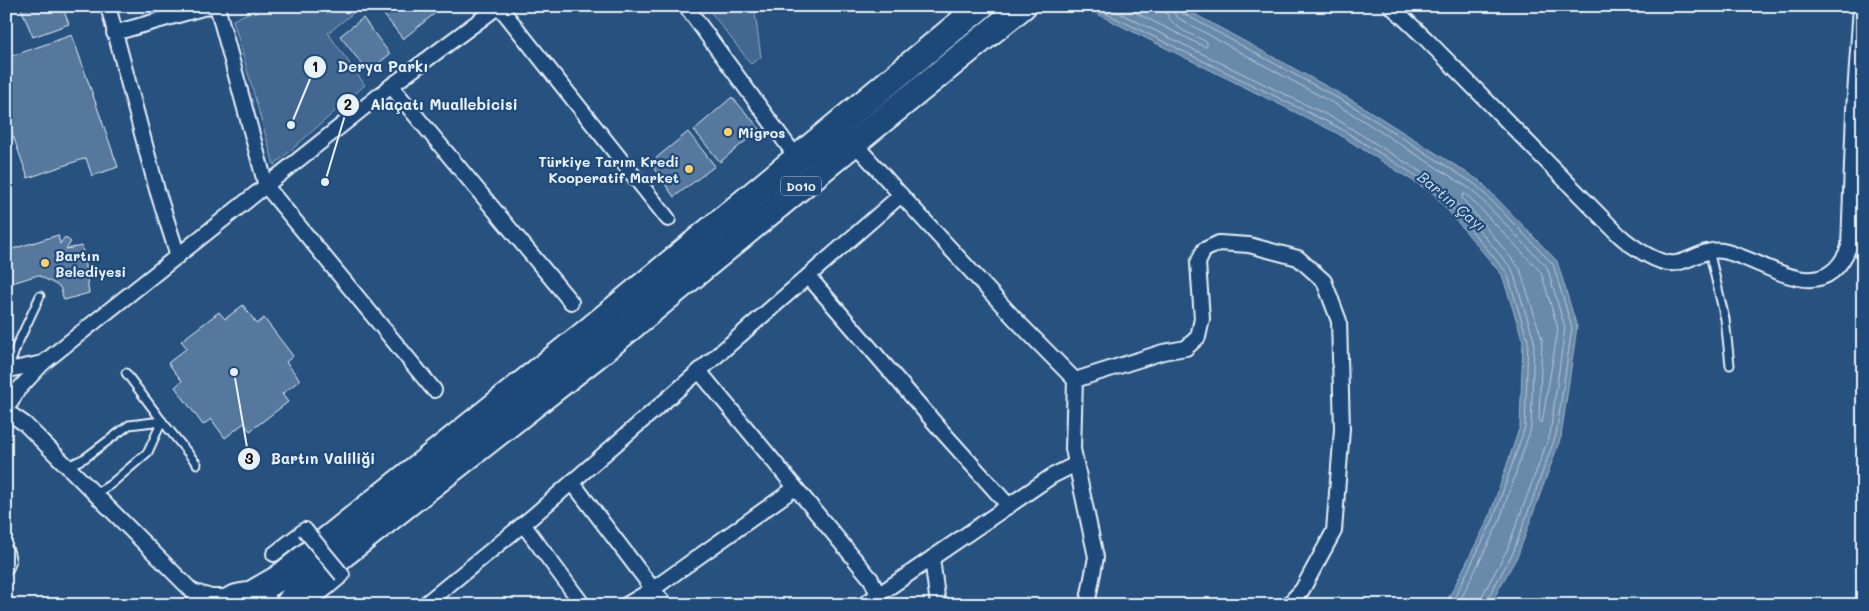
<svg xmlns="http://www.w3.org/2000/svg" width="1869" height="611" font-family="Mali,sans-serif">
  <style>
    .green { fill: #436891; stroke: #96acc4 }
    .water { fill: #6b8aaa; stroke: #9db3c9 }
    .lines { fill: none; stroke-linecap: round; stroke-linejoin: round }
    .shore { stroke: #b6c8d9; stroke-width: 1 }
    .building { fill: #57789d; stroke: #e8f1f8 }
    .lane-casing { stroke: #e8f1f8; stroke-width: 11 }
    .street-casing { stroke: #e8f1f8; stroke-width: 18 }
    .highway-casing { stroke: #e8f1f8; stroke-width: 29 }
    .lane { stroke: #1f4a7a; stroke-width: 7 }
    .street { stroke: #1f4a7a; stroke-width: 14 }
    .highway { stroke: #1f4a7a; stroke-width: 25 }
    .street-bridge-casing { stroke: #e8f1f8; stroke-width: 18; stroke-linecap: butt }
    .street-bridge { stroke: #1f4a7a; stroke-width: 14 }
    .poi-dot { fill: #ffd166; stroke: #1f4a7a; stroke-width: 2 }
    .labels { text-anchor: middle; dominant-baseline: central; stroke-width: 4.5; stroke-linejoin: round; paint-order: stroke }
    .shield { fill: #1f4a7a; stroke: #acbfd2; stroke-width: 1 }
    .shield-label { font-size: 12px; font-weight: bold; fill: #e8f1f8 }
    .poi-label { font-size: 14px; font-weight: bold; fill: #e8f1f8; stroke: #1f4a7a; text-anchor: start }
    .water-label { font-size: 15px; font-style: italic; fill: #d5e2ec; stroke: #1f4a7a }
    .leader { fill: none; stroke: #e8f1f8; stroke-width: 2 }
    .callout-dot { fill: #e8f1f8; stroke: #1f4a7a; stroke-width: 2 }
    .mark-label { font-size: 15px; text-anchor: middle; font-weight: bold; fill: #111 }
    .callout-label { font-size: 15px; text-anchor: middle; font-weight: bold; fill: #e8f1f8; stroke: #1f4a7a; stroke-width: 4.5; stroke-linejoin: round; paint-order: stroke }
  </style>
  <rect width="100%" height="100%" fill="#27517f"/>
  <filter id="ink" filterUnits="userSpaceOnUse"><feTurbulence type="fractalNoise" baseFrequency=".02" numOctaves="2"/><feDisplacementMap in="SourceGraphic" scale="10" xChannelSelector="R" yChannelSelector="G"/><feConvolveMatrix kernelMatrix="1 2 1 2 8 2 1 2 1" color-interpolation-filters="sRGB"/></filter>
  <g filter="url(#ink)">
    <!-- green -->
    <g class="green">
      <path d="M 263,6 L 362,6 L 328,33 L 365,85 L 274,165 L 233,20 Z"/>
      <path d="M 706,6 L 754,6 L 761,57 L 751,64 Z"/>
    </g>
    <!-- water -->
    <path class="water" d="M 1081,6 L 1180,6 L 1357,103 L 1480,181 L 1557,261 L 1577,327 L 1561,437 L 1518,555 L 1490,605 L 1445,605 L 1489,518 L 1520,426 L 1523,341 L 1502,275 L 1434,194 L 1335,132 Z"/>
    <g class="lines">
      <!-- shore -->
      <g class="shore">
        <path d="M 1091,6 L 1338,127 L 1437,189 L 1507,273 L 1528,341 L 1525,427 L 1493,520 L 1451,605"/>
        <path d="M 1105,6 L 1341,122 L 1440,184 L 1512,269 L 1534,340 L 1531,428 L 1499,522 L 1458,605"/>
        <path d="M 1122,6 L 1205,47 L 1207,46 L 1207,42 C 1192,34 1166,27 1165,6"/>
        <path d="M 1172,6 L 1174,13 L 1178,18 L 1351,113 L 1472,190 L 1547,267 L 1565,328 L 1550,434 L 1507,550 L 1481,598 L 1480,605"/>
        <path d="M 1179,6 L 1182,13 L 1354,107 L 1476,185 L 1553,264 L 1572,328 L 1556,435 L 1513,553 L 1486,601 L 1486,605"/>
        <path d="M 1464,194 L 1468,196 L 1541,272 L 1558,329 L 1542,423 L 1539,420 L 1542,339 L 1520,269 L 1462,198 Z"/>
      </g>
    </g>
    <!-- building -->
    <g class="building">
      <path d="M 20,6 L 62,6 L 69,24 L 33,37 Z"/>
      <path d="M 377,6 L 444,6 L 403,39 Z"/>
      <path d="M 363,18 L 390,54 L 368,72 L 340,36 Z"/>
      <path d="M 72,35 L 118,167 L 92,176 L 86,158 L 28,178 L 6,116 L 6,58 Z"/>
      <path d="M 732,97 L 760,129 L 720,162 L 694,130 Z"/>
      <path d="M 688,132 L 715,166 L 674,197 L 650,163 Z"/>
      <path d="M 58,235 L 60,244 L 65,237 L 71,242 L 66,249 L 82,246 L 89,293 L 64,300 L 60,287 L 38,275 L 6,285 L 6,251 Z"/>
      <path d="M 243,305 L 257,324 L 264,318 L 293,356 L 286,362 L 300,380 L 282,394 L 288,402 L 250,431 L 244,423 L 225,438 L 211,419 L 203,425 L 175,387 L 182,381 L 168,363 L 187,348 L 181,341 L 219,312 L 225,319 Z"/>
    </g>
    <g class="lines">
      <defs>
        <g id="lane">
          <path d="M 1709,250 L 1725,319 L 1730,365"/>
          <path d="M 8,370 L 17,345 L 40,296"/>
          <path d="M 126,373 L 162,421 L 197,464"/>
          <path d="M 68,466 L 85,458 L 129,425 L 162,421 L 148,452 L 111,484 L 95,494"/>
        </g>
        <g id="street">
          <path d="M 108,6 L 157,190 L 178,256"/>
          <path d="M 217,6 L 266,186 L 434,390"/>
          <path d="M 499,6 L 668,219"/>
          <path d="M 686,6 L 797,158"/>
          <path d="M 1391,6 L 1427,40 L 1619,235 C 1630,245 1659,266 1676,263 C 1693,260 1705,248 1723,251 C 1766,260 1823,312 1849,247 L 1854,110 L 1861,6"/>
          <path d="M 114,33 L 210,6"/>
          <path d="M 391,86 L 571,302"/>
          <path d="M 901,195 L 1015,319 L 1075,380 L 1073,449 L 1096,557 L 1087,605"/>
          <path d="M 808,276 L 940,429 L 1009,506"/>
          <path d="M 8,370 L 43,363"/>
          <path d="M 699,371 L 871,579 L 878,595 L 863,605"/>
          <path d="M 1075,380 L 1163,352 L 1186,348 L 1198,337 L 1202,319 L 1198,263 L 1204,250 L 1219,243 L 1249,245 L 1298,258 L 1324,281 L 1339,321 L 1342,429 L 1334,531 L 1302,590 L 1288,605"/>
          <path d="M 6,404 L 11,402 L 17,391 L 43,363 L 391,86 L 499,6"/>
          <path d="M 6,411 L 25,424 L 192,591 L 201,605"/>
          <path d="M 572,482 L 665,605"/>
          <path d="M 523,524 L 583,605"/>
          <path d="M 6,552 L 8,561 L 6,567"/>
          <path d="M 274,554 L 305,530"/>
          <path d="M 932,558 L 938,605"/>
          <path d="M 192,591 L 211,597 L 232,597"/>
          <path d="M 878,595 L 1052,476 L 1076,464"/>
          <path d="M 312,600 L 342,575"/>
          <path d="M 424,605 L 532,517 L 901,195 L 854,143"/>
          <path d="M 626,605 L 653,589 L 795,488"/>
        </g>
        <g id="highway">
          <path d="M 248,596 L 279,578 L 582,336 L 981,6"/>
          <path d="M 223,605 C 234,596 250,593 263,599"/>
          <path d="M 288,605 L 298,590 L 596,356 L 854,143 L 1023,6"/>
        </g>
      </defs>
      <!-- lane casing -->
      <use href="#lane" class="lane-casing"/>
      <!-- street casing -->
      <use href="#street" class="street-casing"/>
      <!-- highway casing -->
      <use href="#highway" class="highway-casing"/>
      <!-- lane -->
      <use href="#lane" class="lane"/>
      <!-- street -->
      <use href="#street" class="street"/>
      <!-- highway -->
      <use href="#highway" class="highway"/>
      <defs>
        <path id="street-bridge" d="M 305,530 L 342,575"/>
      </defs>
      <!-- street-bridge casing -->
      <use href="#street-bridge" class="street-bridge-casing"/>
      <!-- street-bridge -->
      <use href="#street-bridge" class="street-bridge"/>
    </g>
  </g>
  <!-- markers -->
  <g class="poi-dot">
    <circle cx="728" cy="132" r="5"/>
    <circle cx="689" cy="169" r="5"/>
    <circle cx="45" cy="263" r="5"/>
  </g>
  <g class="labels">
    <!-- shield labels -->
    <rect class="shield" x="781" y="176.5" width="40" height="19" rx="4"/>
    <g class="shield-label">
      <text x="801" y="186">D010</text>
    </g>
    <!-- poi labels -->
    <g class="poi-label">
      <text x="738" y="132">Migros</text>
      <text x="679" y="161" text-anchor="end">Türkiye Tarım Kredi<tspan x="679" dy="16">Kooperatif Market</tspan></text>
      <text x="55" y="255">Bartın<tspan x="55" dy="16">Belediyesi</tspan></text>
    </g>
    <!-- water labels -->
    <g class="water-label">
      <text transform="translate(1452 201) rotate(40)">Bartın Çayı</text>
    </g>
  </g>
  <!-- callouts -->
  <path class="leader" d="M291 125L315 67M325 182L348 105M234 372L249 459"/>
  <g class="callout-dot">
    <circle cx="291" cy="125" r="5"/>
    <circle cx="325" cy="182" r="5"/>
    <circle cx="234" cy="372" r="5"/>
    <circle cx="315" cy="67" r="12"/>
    <circle cx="348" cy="105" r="12"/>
    <circle cx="249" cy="459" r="12"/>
  </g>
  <g class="mark-label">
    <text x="315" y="72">1</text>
    <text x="348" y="110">2</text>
    <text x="249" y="464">3</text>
  </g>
  <g class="callout-label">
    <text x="383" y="72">Derya Parkı</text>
    <text x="444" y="110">Alaçatı Muallebicisi</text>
    <text x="323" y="464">Bartın Valiliği</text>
  </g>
  <!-- margin -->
  <rect width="1869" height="611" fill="none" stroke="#1f4a7a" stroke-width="25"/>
  <rect x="12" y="12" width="1844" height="586" fill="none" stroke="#e8f1f8" stroke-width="2" filter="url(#ink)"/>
</svg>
